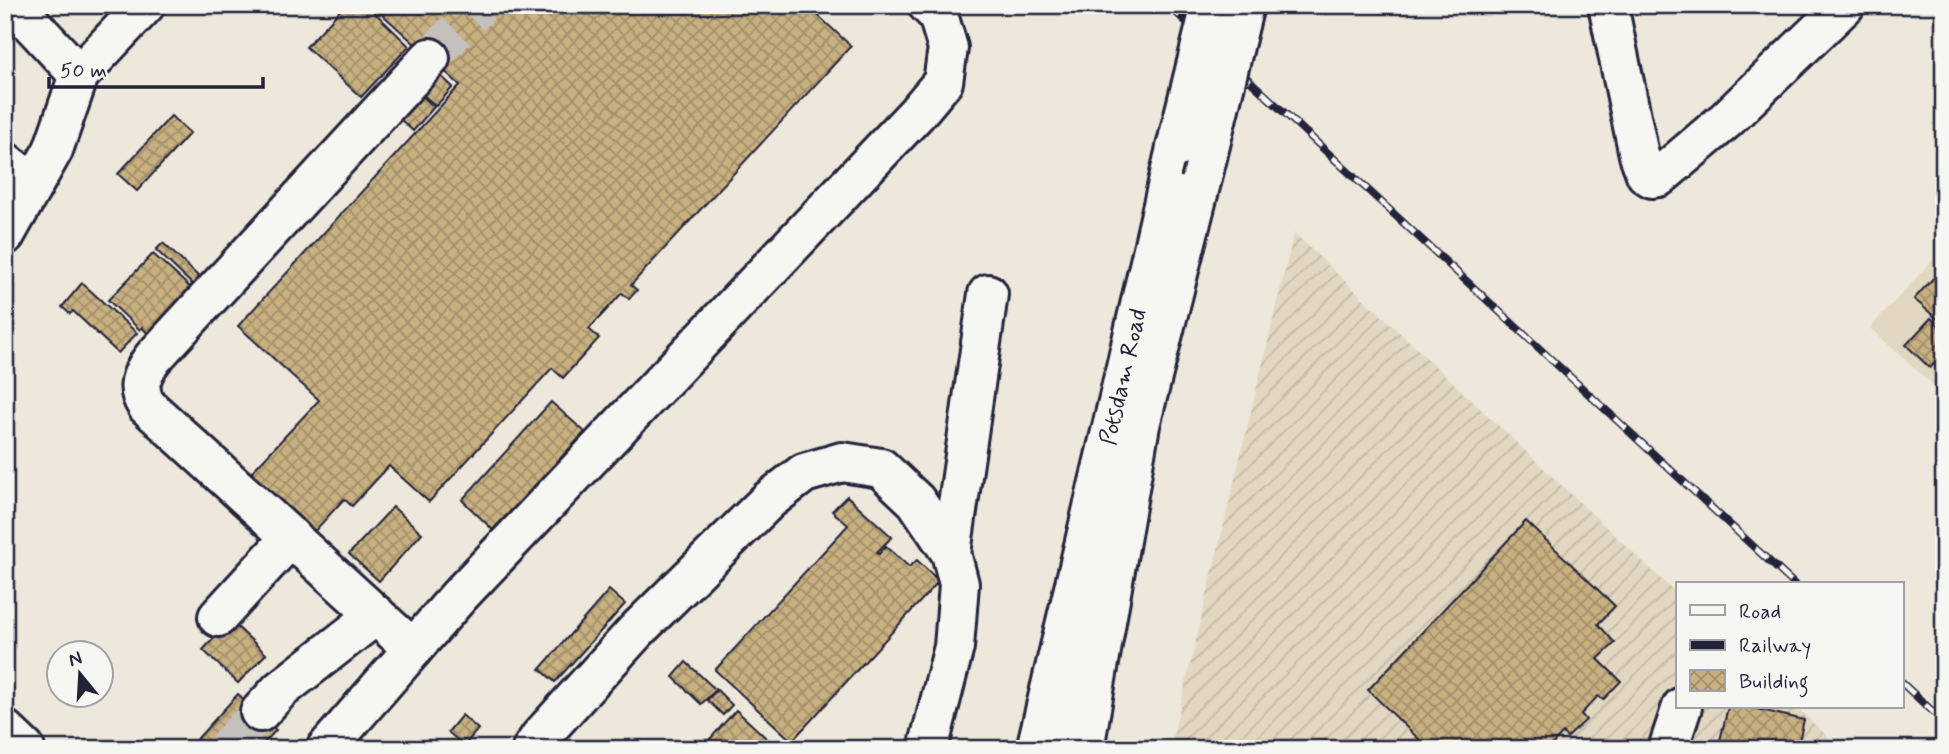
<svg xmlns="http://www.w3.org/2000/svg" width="1949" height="754" font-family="Mynerve,sans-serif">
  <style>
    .built { fill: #e2d7c0 }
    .industrial { fill: url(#industrial-furrows) }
    .building { fill: url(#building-cross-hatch); stroke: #22223b; stroke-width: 2 }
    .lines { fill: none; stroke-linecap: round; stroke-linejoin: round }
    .minor-tunnel { stroke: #c4c0bb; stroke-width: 38; stroke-dasharray: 38 19; stroke-linecap: butt }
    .minor-casing { stroke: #22223b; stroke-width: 44 }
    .major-casing { stroke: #22223b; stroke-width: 44 }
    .minor { stroke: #f6f6f2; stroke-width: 38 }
    .major { stroke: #f6f6f2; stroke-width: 38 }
    .rail-casing { stroke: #22223b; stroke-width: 8 }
    .rail { stroke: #f6f6f2; stroke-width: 5; stroke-dasharray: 16; stroke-linecap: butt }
    .major-bridge-casing { stroke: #22223b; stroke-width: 44; stroke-linecap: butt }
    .major-bridge { stroke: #f6f6f2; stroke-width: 38 }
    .labels { text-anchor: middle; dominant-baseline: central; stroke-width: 6; stroke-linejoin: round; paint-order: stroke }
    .street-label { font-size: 24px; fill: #22223b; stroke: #f6f6f2 }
  </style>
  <defs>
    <pattern id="industrial-furrows" width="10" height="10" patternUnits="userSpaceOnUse" patternTransform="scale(1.75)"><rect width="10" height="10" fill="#e2d7c0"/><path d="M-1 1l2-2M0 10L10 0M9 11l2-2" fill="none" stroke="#c2b8a6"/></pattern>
    <pattern id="building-cross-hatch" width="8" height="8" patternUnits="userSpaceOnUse" patternTransform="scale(1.75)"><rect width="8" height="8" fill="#c8b080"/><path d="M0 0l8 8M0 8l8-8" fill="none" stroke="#a28f6a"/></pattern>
  </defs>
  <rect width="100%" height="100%" fill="#ede8db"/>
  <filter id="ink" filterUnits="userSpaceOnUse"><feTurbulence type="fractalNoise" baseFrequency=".0143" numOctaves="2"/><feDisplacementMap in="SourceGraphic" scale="14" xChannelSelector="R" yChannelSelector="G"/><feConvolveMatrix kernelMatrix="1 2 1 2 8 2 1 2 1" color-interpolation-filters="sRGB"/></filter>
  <g filter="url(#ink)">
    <!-- built -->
    <path class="built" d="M 1944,248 L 1944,395 L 1870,328 Z"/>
    <!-- industrial -->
    <path class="industrial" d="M 1294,233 L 1678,595 L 1678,707 L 1796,707 L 1841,749 L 1170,749 Z"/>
    <!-- building -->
    <g class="building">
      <path d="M 345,5 L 367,5 L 409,46 L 361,97 L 306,47 Z"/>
      <path d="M 372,5 L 815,5 L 811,9 L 851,46 L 631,285 L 637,290 L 629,299 L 622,293 L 589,329 L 599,338 L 563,378 L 552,368 L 429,502 L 389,466 L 352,506 L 344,499 L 310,536 L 246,478 L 319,400 L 238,326 L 460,85 Z"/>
      <path d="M 440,75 L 453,87 L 436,106 L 422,94 Z"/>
      <path d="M 421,95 L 434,107 L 413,131 L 400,119 Z"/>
      <path d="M 171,116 L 190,133 L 137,191 L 118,174 Z"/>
      <path d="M 163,243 L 200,278 L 193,285 L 156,250 Z"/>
      <path d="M 153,254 L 191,288 L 148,334 L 142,327 L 140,330 L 108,300 Z"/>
      <path d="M 1938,273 L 1944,279 L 1944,321 L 1942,323 L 1914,299 Z"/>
      <path d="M 82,283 L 137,333 L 118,353 L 73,311 L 70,314 L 62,307 Z"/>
      <path d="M 1931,318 L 1944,330 L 1944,354 L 1930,368 L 1906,345 Z"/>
      <path d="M 551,402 L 585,432 L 493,530 L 462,500 Z"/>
      <path d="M 847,496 L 892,537 L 877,552 L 879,554 L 886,546 L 909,567 L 917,560 L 939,581 L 792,741 L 715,670 L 848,525 L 832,511 Z"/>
      <path d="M 393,507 L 422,533 L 379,581 L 349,554 Z"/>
      <path d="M 1526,521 L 1615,606 L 1598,624 L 1615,643 L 1598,659 L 1621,681 L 1603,700 L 1598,696 L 1581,714 L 1586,720 L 1567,738 L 1563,733 L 1548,749 L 1429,749 L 1368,690 Z"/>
      <path d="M 609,590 L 625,604 L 555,682 L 540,669 Z"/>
      <path d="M 230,620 L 266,654 L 238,683 L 203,650 Z"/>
      <path d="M 686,662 L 716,690 L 701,704 L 673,677 Z"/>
      <path d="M 717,690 L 732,705 L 723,715 L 707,700 Z"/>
      <path d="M 238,694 L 276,730 L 259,749 L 188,749 Z"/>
      <path d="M 1728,707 L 1748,707 L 1804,720 L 1797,749 L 1718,749 Z"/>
      <path d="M 736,710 L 778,749 L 701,749 Z"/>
      <path d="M 462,715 L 478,729 L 464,746 L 448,732 Z"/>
    </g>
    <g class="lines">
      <!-- minor-tunnel -->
      <g class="minor-tunnel">
        <path d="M 430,58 L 481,5"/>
        <path d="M 225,749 L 260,712"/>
      </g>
      <defs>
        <g id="minor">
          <path d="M 14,5 L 79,75"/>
          <path d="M 1608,5 L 1639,155 L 1646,174 L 1652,178 L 1659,177 L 1726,120 L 1845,5"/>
          <path d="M 5,162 L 33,184"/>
          <path d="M 5,235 L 53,150 L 79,75 L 145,5"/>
          <path d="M 951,553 L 988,294"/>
          <path d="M 218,617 L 291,537"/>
          <path d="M 413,649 L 147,406 C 135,388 141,374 153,358 L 430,58"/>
          <path d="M 260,712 L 280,690 L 376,615"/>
          <path d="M 5,730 L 25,749"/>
          <path d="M 326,749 L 459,596 L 916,114 L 943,82 L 948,48 L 938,15 L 928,5"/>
          <path d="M 532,749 L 540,737 L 636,631 L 769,500 L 804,473 L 842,462 L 881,468 L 916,501 L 951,553 L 959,584 L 954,647 L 928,749"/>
          <path d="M 1060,749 L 1098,565"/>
          <path d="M 1668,749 L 1682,707"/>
        </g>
        <g id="major">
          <path d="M 1036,749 L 1118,402 L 1176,148"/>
          <path d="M 1084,749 L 1140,425 L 1201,182"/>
        </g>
      </defs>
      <!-- minor casing -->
      <use href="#minor" class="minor-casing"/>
      <!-- major casing -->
      <use href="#major" class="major-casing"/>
      <!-- minor -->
      <use href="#minor" class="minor"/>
      <!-- major -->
      <use href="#major" class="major"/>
      <defs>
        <g id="rail">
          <path d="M 1168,5 L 1794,584"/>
          <path d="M 1902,683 L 1944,722"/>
        </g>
      </defs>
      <!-- rail casing -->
      <use href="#rail" class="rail-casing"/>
      <!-- rail -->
      <use href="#rail" class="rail"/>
      <defs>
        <g id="major-bridge">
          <path d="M 1176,148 L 1211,5"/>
          <path d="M 1201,182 L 1244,5"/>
        </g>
      </defs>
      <!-- major-bridge casing -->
      <use href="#major-bridge" class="major-bridge-casing"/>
      <!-- major-bridge -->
      <use href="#major-bridge" class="major-bridge"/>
    </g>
  </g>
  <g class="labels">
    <!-- street labels -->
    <g class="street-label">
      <text transform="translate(1124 377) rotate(-77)">Potsdam Road</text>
    </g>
  </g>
  <!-- margin -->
  <rect width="1949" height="754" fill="none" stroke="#f6f6f2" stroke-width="28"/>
  <rect x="14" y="14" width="1921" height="726" fill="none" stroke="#22223b" stroke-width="2.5" filter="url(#ink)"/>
  <!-- legend -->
  <rect x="1676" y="582" width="228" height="126" fill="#f6f6f2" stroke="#a1a1a9" stroke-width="2"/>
  <rect x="1690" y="605" width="35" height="10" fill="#f6f6f2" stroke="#a1a1a9" stroke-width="2"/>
  <text x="1739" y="618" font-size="21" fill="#22223b">Road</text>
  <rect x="1690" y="640" width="35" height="10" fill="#22223b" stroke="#a1a1a9" stroke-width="2"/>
  <text x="1739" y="652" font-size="21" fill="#22223b">Railway</text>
  <rect x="1690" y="670" width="35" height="21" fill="url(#building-cross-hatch)" stroke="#a1a1a9" stroke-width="2"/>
  <text x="1739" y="688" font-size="21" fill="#22223b">Building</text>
  <!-- north arrow -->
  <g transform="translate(80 674) rotate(342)"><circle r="33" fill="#f6f6f2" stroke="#a1a1a9" stroke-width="2"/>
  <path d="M0-5L12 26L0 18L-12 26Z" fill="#22223b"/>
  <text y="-10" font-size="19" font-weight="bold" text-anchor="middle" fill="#22223b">N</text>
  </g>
  <!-- scale -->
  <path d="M49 77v10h214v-10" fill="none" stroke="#22223b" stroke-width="3.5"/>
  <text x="60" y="77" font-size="21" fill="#22223b" stroke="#f6f6f2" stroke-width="5" paint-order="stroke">50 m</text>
</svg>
